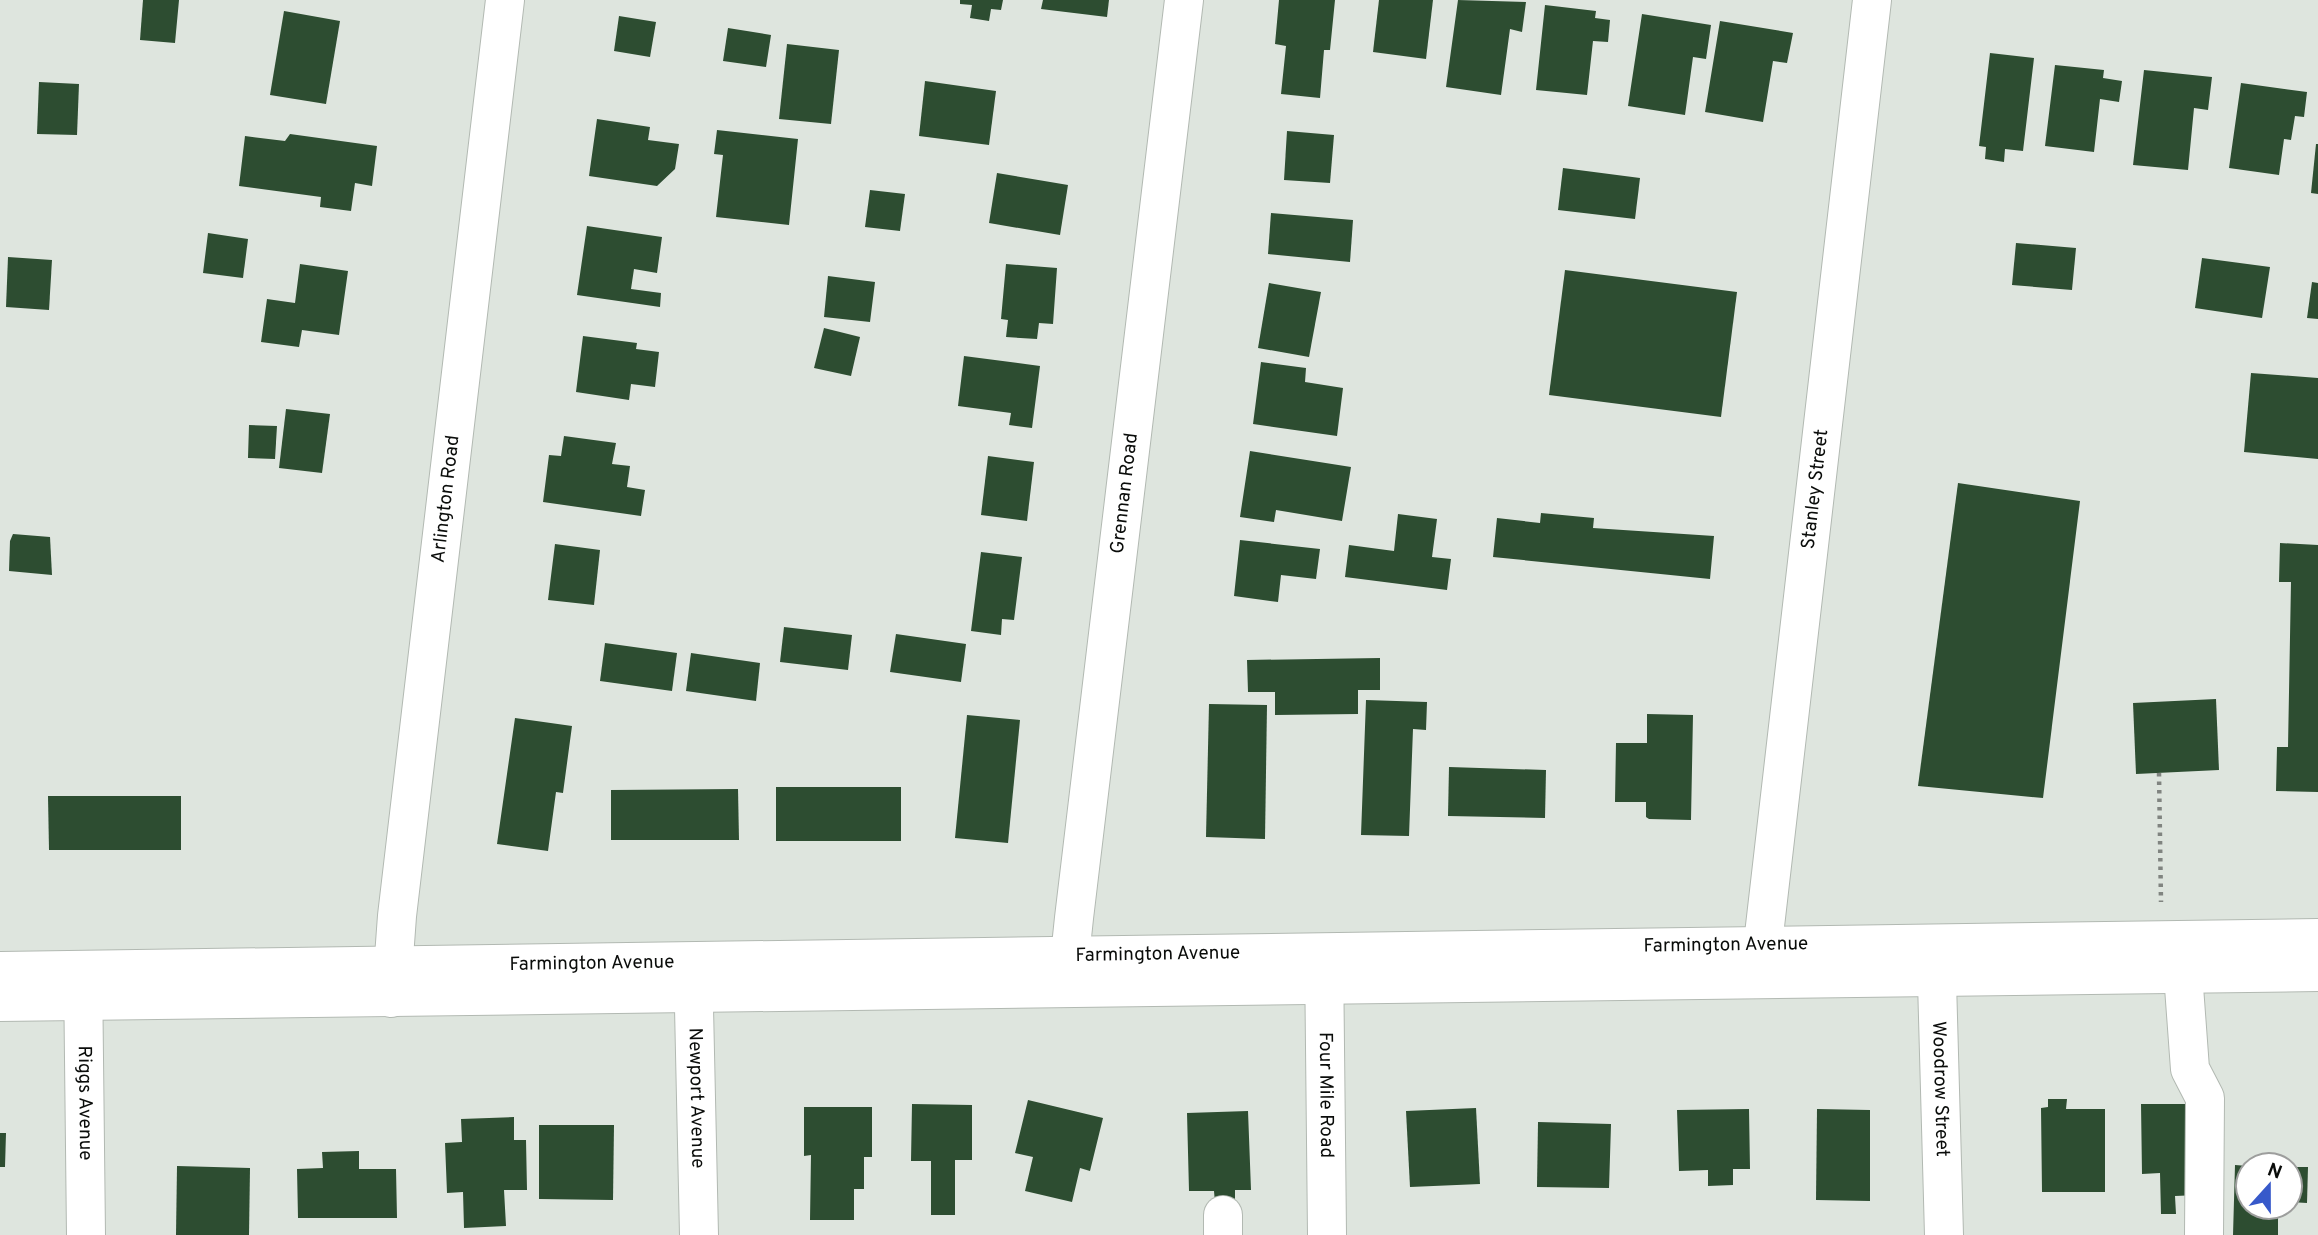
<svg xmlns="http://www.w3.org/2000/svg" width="2318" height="1235" font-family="Overpass,sans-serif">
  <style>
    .building { fill: #2d4d31 }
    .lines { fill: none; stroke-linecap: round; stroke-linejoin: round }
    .minor-casing { stroke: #b2b9b2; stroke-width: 40 }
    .major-casing { stroke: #b2b9b2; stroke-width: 40 }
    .path { stroke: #808480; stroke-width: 4.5; stroke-dasharray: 3.5 5; stroke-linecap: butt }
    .minor { stroke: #fff; stroke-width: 38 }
    .major { stroke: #fff; stroke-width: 38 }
    .labels { text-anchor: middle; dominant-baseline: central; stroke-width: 7; stroke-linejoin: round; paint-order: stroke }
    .street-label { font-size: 19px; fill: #0a0c0a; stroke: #fff }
  </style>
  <rect width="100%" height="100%" fill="#dee5de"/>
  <!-- building -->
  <g class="building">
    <path d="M 143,0 L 179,0 L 175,43 L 140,40 Z"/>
    <path d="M 960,0 L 1003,0 L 1001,10 L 991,9 L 989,21 L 970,18 L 972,5 L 960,4 Z"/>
    <path d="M 1043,0 L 1109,0 L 1107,17 L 1041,9 Z"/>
    <path d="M 1279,0 L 1335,0 L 1330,50 L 1324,50 L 1320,98 L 1281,94 L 1286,46 L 1275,44 Z"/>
    <path d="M 1379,0 L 1433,0 L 1426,59 L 1373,52 Z"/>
    <path d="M 1458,0 L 1526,2 L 1522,32 L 1510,29 L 1501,95 L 1446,87 Z"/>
    <path d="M 1545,5 L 1596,11 L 1595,18 L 1610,20 L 1608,42 L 1593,41 L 1587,95 L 1536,90 Z"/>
    <path d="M 284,11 L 340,21 L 326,104 L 270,95 Z"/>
    <path d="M 1642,14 L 1711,25 L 1706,59 L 1693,57 L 1685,115 L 1628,106 Z"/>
    <path d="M 619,16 L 656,22 L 650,57 L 614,51 Z"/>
    <path d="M 1720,21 L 1793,33 L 1787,63 L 1773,61 L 1763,122 L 1705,112 Z"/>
    <path d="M 728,28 L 771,35 L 766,67 L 723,61 Z"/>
    <path d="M 787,44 L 839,50 L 831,124 L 779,119 Z"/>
    <path d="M 1990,53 L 2034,58 L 2023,151 L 2005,149 L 2004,162 L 1985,159 L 1986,147 L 1979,146 Z"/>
    <path d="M 2055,65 L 2104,70 L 2103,78 L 2122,81 L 2119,102 L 2100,99 L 2094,152 L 2045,146 Z"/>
    <path d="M 2144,70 L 2212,77 L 2208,110 L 2194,108 L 2188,170 L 2133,165 Z"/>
    <path d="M 925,81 L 996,91 L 989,145 L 919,136 Z"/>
    <path d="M 39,82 L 79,84 L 77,135 L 37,134 Z"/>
    <path d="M 2241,83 L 2307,92 L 2304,117 L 2295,116 L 2291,140 L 2284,139 L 2279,175 L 2229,168 Z"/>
    <path d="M 597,119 L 650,127 L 648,140 L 679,144 L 675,169 L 657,186 L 589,176 Z"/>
    <path d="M 717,130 L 798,139 L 789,225 L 716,217 L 723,155 L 714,154 Z"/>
    <path d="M 1287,131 L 1334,135 L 1330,183 L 1284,180 Z"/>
    <path d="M 290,134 L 377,146 L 372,186 L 355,183 L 351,211 L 320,207 L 321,197 L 239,186 L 245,136 L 285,141 Z"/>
    <path d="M 2316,144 L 2318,144 L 2318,194 L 2311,193 Z"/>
    <path d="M 1563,168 L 1640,178 L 1635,219 L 1558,210 Z"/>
    <path d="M 997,173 L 1068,185 L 1060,235 L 989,223 Z"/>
    <path d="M 870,190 L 905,194 L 900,231 L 865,227 Z"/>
    <path d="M 1271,213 L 1353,220 L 1350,262 L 1268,254 Z"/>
    <path d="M 587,226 L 662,237 L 657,273 L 634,269 L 631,289 L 661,293 L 660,307 L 577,295 Z"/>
    <path d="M 208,233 L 248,239 L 243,278 L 203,273 Z"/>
    <path d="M 2016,243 L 2076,248 L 2072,290 L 2012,285 Z"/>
    <path d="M 8,257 L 52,260 L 49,310 L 6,307 Z"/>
    <path d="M 2202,258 L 2270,267 L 2262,318 L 2195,308 Z"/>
    <path d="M 300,264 L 348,271 L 339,335 L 302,330 L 299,347 L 261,342 L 267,299 L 295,303 Z"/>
    <path d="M 1006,264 L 1057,268 L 1053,324 L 1039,323 L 1037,339 L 1006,337 L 1008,320 L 1001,319 Z"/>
    <path d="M 1565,270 L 1737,292 L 1721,417 L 1549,395 Z"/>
    <path d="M 828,276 L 875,282 L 870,322 L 824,317 Z"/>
    <path d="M 2312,282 L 2318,283 L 2318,319 L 2307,318 Z"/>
    <path d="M 1269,283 L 1321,292 L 1309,357 L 1258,348 Z"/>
    <path d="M 824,328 L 860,337 L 851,376 L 814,368 Z"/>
    <path d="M 583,336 L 637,343 L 636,349 L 659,352 L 655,387 L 631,384 L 629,400 L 576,392 Z"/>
    <path d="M 964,356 L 1040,366 L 1032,428 L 1009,425 L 1011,413 L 958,406 Z"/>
    <path d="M 1261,362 L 1306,368 L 1305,382 L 1343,388 L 1337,436 L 1253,424 Z"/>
    <path d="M 2251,373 L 2318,378 L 2318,459 L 2244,452 Z"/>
    <path d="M 286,409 L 330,414 L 322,473 L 279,468 Z"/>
    <path d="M 249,425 L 277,426 L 275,459 L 248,458 Z"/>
    <path d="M 564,436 L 616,443 L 612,464 L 630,466 L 627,487 L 645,490 L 641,516 L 543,502 L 549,455 L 561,456 Z"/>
    <path d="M 1250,451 L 1351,467 L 1342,521 L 1276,510 L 1274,522 L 1240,517 Z"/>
    <path d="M 988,456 L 1034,462 L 1027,521 L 981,515 Z"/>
    <path d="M 1958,483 L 2080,501 L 2043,798 L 1918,786 Z"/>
    <path d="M 1541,513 L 1594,518 L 1593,528 L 1714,536 L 1710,579 L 1493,557 L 1497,518 L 1540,523 Z"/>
    <path d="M 1398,514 L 1437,519 L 1432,557 L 1451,559 L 1447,590 L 1345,577 L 1349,545 L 1394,551 Z"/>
    <path d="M 13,534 L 50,537 L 52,575 L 9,571 L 10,541 Z"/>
    <path d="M 1240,540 L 1320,549 L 1316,579 L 1281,575 L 1278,602 L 1234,596 Z"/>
    <path d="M 2280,543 L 2318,545 L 2318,792 L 2276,791 L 2277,747 L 2288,747 L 2291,582 L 2279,582 Z"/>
    <path d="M 555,544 L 600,550 L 594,605 L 548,600 Z"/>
    <path d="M 981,552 L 1022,557 L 1014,620 L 1002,619 L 1001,635 L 971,631 Z"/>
    <path d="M 784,627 L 852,635 L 848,670 L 780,662 Z"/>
    <path d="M 896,634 L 966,644 L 961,682 L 890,672 Z"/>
    <path d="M 605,643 L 677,653 L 672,691 L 600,681 Z"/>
    <path d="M 691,653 L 760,663 L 756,701 L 686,691 Z"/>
    <path d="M 1380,658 L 1380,690 L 1358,690 L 1358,714 L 1275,715 L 1275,692 L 1248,692 L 1247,660 Z"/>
    <path d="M 2216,699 L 2219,770 L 2136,774 L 2133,703 Z"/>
    <path d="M 1366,700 L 1427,702 L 1426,730 L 1413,729 L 1409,836 L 1361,835 Z"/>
    <path d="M 1209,704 L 1267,705 L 1265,839 L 1206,837 Z"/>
    <path d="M 1647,714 L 1693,715 L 1691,820 L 1649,819 L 1646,817 L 1646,802 L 1615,802 L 1616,743 L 1647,743 Z"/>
    <path d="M 967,715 L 1020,720 L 1008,843 L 955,838 Z"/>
    <path d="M 515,718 L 572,726 L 563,793 L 556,792 L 548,851 L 497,844 Z"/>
    <path d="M 1449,767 L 1546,770 L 1545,818 L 1448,816 Z"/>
    <rect x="776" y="787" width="125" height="54"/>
    <path d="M 738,789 L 739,840 L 611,840 L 611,790 Z"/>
    <path d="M 48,796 L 181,796 L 181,850 L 49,850 Z"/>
    <path d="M 2048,1099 L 2067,1099 L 2066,1109 L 2105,1109 L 2105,1192 L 2042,1192 L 2041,1108 L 2048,1107 Z"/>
    <path d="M 1028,1100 L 1103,1118 L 1090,1171 L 1080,1168 L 1072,1202 L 1025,1191 L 1033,1157 L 1015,1153 Z"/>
    <path d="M 912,1104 L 972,1105 L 972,1160 L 955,1160 L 955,1215 L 931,1215 L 931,1161 L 911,1161 Z"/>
    <path d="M 2141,1104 L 2197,1104 L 2198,1195 L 2175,1196 L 2176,1214 L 2161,1214 L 2160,1173 L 2142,1174 Z"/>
    <path d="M 804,1107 L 872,1107 L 872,1157 L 864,1157 L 864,1189 L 854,1189 L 854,1220 L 810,1220 L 811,1155 L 804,1156 Z"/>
    <path d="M 1476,1108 L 1480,1184 L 1410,1187 L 1406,1111 Z"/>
    <path d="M 1749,1109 L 1750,1169 L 1733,1169 L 1733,1185 L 1708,1186 L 1708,1170 L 1679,1171 L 1677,1110 Z"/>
    <path d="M 1817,1109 L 1870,1110 L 1870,1201 L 1816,1200 Z"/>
    <path d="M 1248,1111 L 1251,1190 L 1235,1190 L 1235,1203 L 1215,1203 L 1214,1191 L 1189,1191 L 1187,1113 Z"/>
    <path d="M 514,1117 L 514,1140 L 526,1140 L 527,1190 L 504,1190 L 506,1226 L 464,1228 L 463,1192 L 447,1193 L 445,1143 L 462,1142 L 461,1119 Z"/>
    <path d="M 1538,1122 L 1611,1124 L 1609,1188 L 1537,1187 Z"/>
    <path d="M 539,1125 L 614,1125 L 613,1200 L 539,1199 Z"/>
    <path d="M 0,1133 L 6,1133 L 5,1167 L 0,1167 Z"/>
    <path d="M 359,1151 L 359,1169 L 396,1169 L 397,1218 L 298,1218 L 297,1169 L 323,1168 L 322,1152 Z"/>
    <path d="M 2235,1165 L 2248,1166 L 2248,1207 L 2278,1207 L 2278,1235 L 2233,1235 Z"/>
    <path d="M 177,1166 L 250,1168 L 249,1235 L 176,1235 Z"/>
    <path d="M 2290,1167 L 2308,1167 L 2307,1203 L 2290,1202 Z"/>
  </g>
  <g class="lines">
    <defs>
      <g id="minor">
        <path id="s1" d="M 1936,945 L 1944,1235"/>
        <path id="s2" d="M 1324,953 L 1327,1235"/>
        <path id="s3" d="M 693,962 L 699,1235"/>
        <path id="s4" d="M 83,970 L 86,1235"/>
        <path d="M 2183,973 L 2190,1069 L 2205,1098 L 2204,1235"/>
        <path id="s5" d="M 1759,978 L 1872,0"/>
        <path id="s6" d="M 1072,987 L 1070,956 L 1074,918 L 1184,0"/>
        <path id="s7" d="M 391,998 L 397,916 L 505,0"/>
        <path d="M 1223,1215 L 1223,1235"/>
      </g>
      <g id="major">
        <path id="s8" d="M 0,971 C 773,964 1545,945 2318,938"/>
        <path d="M 0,1002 L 2318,972"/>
      </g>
    </defs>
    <!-- minor casing -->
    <use href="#minor" class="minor-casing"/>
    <!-- major casing -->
    <use href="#major" class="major-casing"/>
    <!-- path -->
    <path class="path" d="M 2159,773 L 2161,902"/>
    <!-- minor -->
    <use href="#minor" class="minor"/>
    <!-- major -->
    <use href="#major" class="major"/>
  </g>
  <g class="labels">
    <!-- street labels -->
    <g class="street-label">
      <text stroke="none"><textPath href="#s5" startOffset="492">Stanley Street</textPath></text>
      <text stroke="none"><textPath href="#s6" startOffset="497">Grennan Road</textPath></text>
      <text stroke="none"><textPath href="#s7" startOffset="502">Arlington Road</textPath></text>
      <text stroke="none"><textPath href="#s8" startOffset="1726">Farmington Avenue</textPath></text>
      <text stroke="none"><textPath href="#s8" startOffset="1158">Farmington Avenue</textPath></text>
      <text stroke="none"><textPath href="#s8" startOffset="592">Farmington Avenue</textPath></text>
      <text stroke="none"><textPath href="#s1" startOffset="144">Woodrow Street</textPath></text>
      <text stroke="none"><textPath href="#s2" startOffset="142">Four Mile Road</textPath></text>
      <text stroke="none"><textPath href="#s3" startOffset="136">Newport Avenue</textPath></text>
      <text stroke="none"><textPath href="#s4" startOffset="133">Riggs Avenue</textPath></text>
    </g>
  </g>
  <!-- north arrow -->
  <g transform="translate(2269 1186) rotate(21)"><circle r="33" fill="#ffffff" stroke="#9d9e9d" stroke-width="2"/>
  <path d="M0-5L12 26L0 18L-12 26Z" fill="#3759ca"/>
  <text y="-10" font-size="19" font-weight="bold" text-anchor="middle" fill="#0a0c0a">N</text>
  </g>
</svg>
